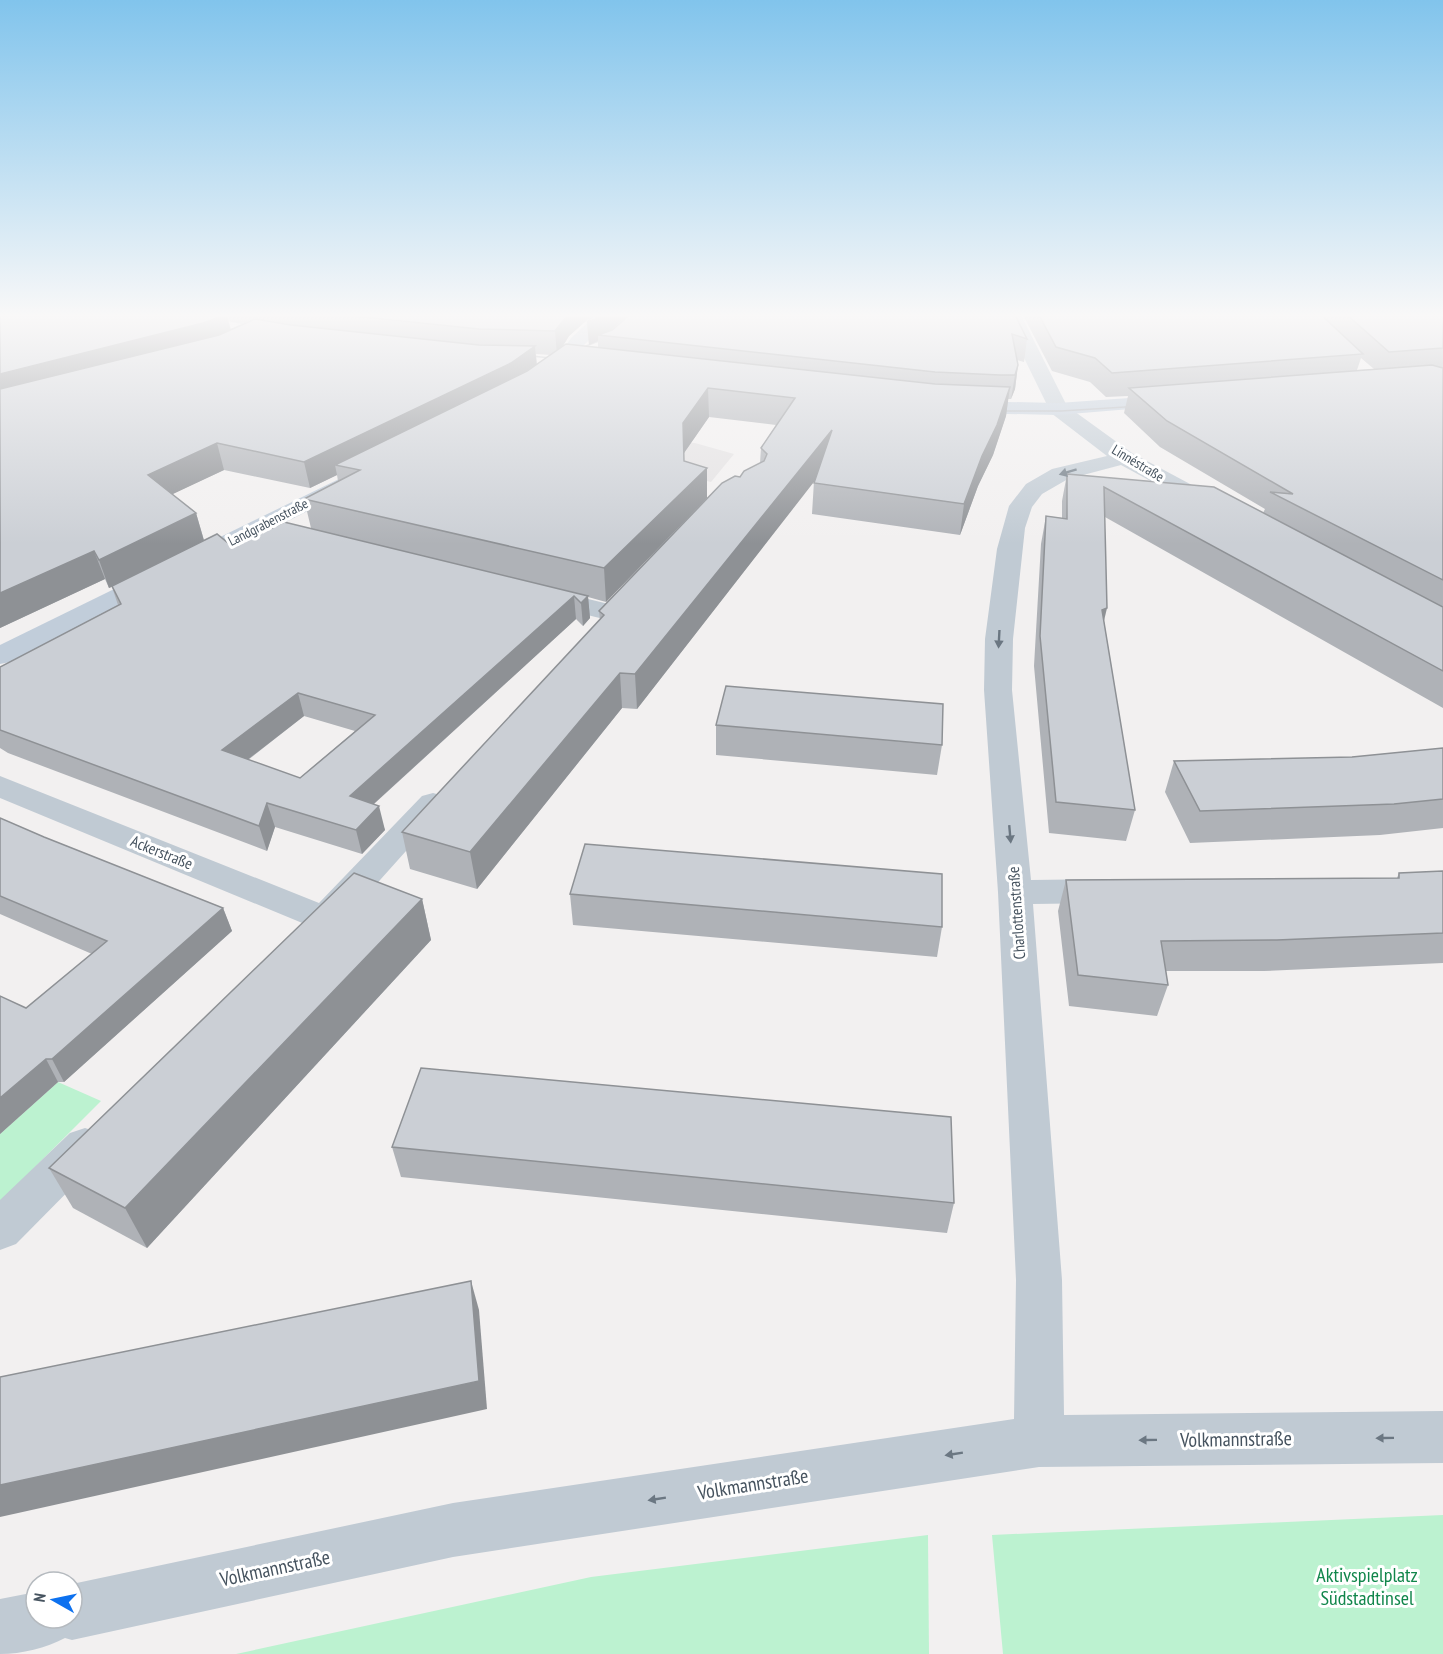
<svg xmlns="http://www.w3.org/2000/svg" width="1443" height="1654" font-family="'PT Sans Narrow',sans-serif">
  <style>
    .education { fill: #e3e1e2 }
    .green { fill: #bcf2d0 }
    .lines { fill: none; stroke-linecap: round; stroke-linejoin: round }
    .street { fill: #c0cad3; fill-rule: evenodd }
    .secondary { fill: #c1cdda; fill-rule: evenodd }
    .tram { stroke: #b1b5bb; stroke-width: 1.5 }
    .wall { fill: #afb2b7; fill-rule: evenodd }
    .shaded-wall { fill: #8e9195 }
    .building { fill: #cbcfd5; stroke: #8e9195; stroke-width: 1.5; fill-rule: evenodd }
    .oneway { fill: #6b7782 }
    .labels { text-anchor: middle; dominant-baseline: central; stroke-width: 6; stroke-linejoin: round; paint-order: stroke }
    .far-street-label { font-size: 14px; fill: #46535f; stroke: #fff }
    .street-label { font-size: 16px; fill: #46535f; stroke: #fff }
    .near-street-label { font-size: 20px; fill: #46535f; stroke: #fff }
    .near-park-label { font-size: 20px; fill: #11864b; stroke: #fff }
  </style>
  <rect width="100%" height="100%" fill="#f2f0f0"/>
  <!-- education -->
  <path class="education" d="M 630,439 L 695,443 L 734,454 L 711,482 L 691,477 Z"/>
  <!-- green -->
  <g class="green">
    <path d="M 58,1082 L 101,1101 L 0,1202 L 0,1134 Z"/>
    <path d="M 1443,1515 L 1443,1654 L 1003,1654 L 992,1535 Z"/>
    <path d="M 928,1535 L 929,1654 L 236,1654 L 591,1577 Z"/>
  </g>
  <g class="lines">
    <!-- street -->
    <g class="street">
      <path d="M 1002,313 L 1020,313 L 1067,406 L 1132,453 L 1220,500 L 1224,505 L 1220,510 L 1212,512 L 1204,510 L 1121,465 L 1068,479 L 1042,494 L 1032,507 L 1025,528 L 1013,639 L 1012,690 L 1031,880 L 1107,879 L 1119,882 L 1124,891 L 1119,900 L 1107,903 L 1033,904 L 1062,1280 L 1064,1415 L 1443,1411 L 1443,1463 L 1039,1467 L 453,1557 L 72,1640 L 65,1638 C 46,1648 22,1654 0,1654 L 0,1599 L 36,1592 L 36,1618 L 72,1618 L 72,1584 L 453,1503 L 1014,1419 L 1016,1280 L 998,892 L 984,690 L 985,639 L 997,549 L 1009,506 L 1026,484 L 1052,469 L 1107,456 L 1051,413 Z"/>
      <path d="M 547,589 L 621,607 L 625,613 L 621,619 L 612,621 L 538,603 L 534,597 L 538,591 Z"/>
      <path d="M 0,776 L 319,903 L 422,796 L 433,793 L 444,796 L 449,803 L 346,918 L 342,919 L 337,928 L 324,932 L 0,798 Z"/>
      <path d="M 85,1128 L 100,1133 L 106,1146 L 100,1159 L 16,1244 L 0,1250 L 0,1200 L 70,1133 Z"/>
    </g>
    <!-- secondary -->
    <g class="secondary">
      <path d="M 598,313 L 617,313 L 584,345 L 571,367 L 557,367 L 554,363 L 571,338 Z"/>
      <path d="M 1172,395 L 1179,397 L 1182,401 L 1179,405 L 1058,415 L 963,413 L 956,411 L 953,407 L 956,403 L 963,401 L 1058,403 Z"/>
      <path d="M 345,476 L 353,478 L 356,483 L 353,488 L 10,662 L 0,664 L 0,645 Z"/>
    </g>
    <!-- tram -->
    <g class="tram">
      <path d="M 190,313 L 261,327"/>
      <path d="M 573,351 L 612,336"/>
      <path d="M 520,355 L 562,359"/>
      <path d="M 991,411 L 1061,411 L 1141,406"/>
    </g>
  </g>
  <!-- wall -->
  <g class="wall">
    <path d="M 0,313 L 595,313 L 569,336 L 563,346 L 598,347 L 598,341 L 589,345 L 587,322 L 631,313 L 609,331 L 1014,313 L 1027,339 L 1024,362 L 1017,360 L 1018,365 L 1015,389 L 1011,399 L 1008,399 L 1006,416 L 993,455 L 978,486 L 960,535 L 812,514 L 814,481 L 637,709 L 622,708 L 477,889 L 410,869 L 402,832 L 600,620 L 599,611 L 700,505 L 606,602 L 588,597 L 590,618 L 583,626 L 576,619 L 374,804 L 385,830 L 362,854 L 275,827 L 267,851 L 8,753 L 0,748 L 0,667 L 118,605 L 112,587 L 109,588 L 105,579 L 0,628 ZM 228,321 L 245,323 L 231,329 ZM 536,354 L 551,355 L 537,364 ZM 709,417 L 776,425 L 761,448 L 760,463 L 740,477 L 707,498 L 707,468 L 684,461 L 684,453 ZM 224,470 L 310,488 L 337,475 L 338,481 L 304,499 L 311,528 L 233,547 L 204,540 L 196,513 L 172,494 ZM 304,716 L 355,731 L 300,778 L 248,760 Z"/>
    <path d="M 1022,313 L 1443,313 L 1443,708 L 1105,517 L 1104,621 L 1135,810 L 1126,841 L 1049,833 L 1034,666 L 1041,544 L 1046,516 L 1062,518 L 1062,501 L 1067,474 L 1263,513 L 1265,509 L 1160,447 L 1124,413 L 1128,396 L 1106,397 L 1090,382 L 1052,371 ZM 1361,358 L 1374,369 L 1357,370 Z"/>
    <path d="M 716,725 L 942,745 L 937,775 L 716,755 Z"/>
    <path d="M 1443,748 L 1443,828 L 1380,835 L 1190,843 L 1165,792 L 1174,761 L 1352,757 Z"/>
    <path d="M 0,818 L 44,837 L 223,908 L 232,931 L 64,1082 L 58,1082 L 0,1134 L 0,996 L 26,1008 L 92,954 L 0,914 Z"/>
    <path d="M 1443,871 L 1443,963 L 1264,971 L 1166,971 L 1168,985 L 1157,1016 L 1069,1006 L 1058,911 L 1066,880 L 1397,878 L 1399,873 Z"/>
    <path d="M 570,894 L 942,927 L 937,957 L 573,925 Z"/>
    <path d="M 422,899 L 431,940 L 147,1248 L 73,1208 L 49,1168 Z"/>
    <path d="M 392,1147 L 954,1203 L 947,1233 L 401,1177 Z"/>
  </g>
  <!-- shaded-wall -->
  <g class="shaded-wall">
    <path d="M 569,313 L 595,313 L 569,336 L 557,355 L 555,331 Z"/>
    <path d="M 603,313 L 631,313 L 604,336 L 598,335 L 598,341 L 589,345 L 587,322 Z"/>
    <path d="M 227,314 L 232,337 L 0,401 L 0,374 Z"/>
    <path d="M 535,346 L 537,370 L 335,465 L 337,475 L 310,488 L 304,462 Z"/>
    <path d="M 1018,365 L 1015,389 L 1011,399 L 1015,375 Z"/>
    <path d="M 1010,387 L 1006,416 L 993,455 L 978,486 L 960,535 L 964,504 L 982,456 Z"/>
    <path d="M 708,388 L 709,417 L 684,453 L 683,423 Z"/>
    <path d="M 832,430 L 831,460 L 637,709 L 635,674 Z"/>
    <path d="M 217,443 L 224,470 L 156,502 L 148,475 Z"/>
    <path d="M 707,468 L 707,498 L 606,602 L 604,568 Z"/>
    <path d="M 196,513 L 204,541 L 109,588 L 99,560 Z"/>
    <path d="M 94,551 L 105,579 L 0,628 L 0,593 Z"/>
    <path d="M 574,596 L 576,619 L 356,820 L 350,796 Z"/>
    <path d="M 588,596 L 590,618 L 583,626 L 581,603 Z"/>
    <path d="M 1107,608 L 1100,638 L 1102,610 Z"/>
    <path d="M 620,673 L 622,708 L 477,889 L 470,852 Z"/>
    <path d="M 298,693 L 304,716 L 229,774 L 222,750 Z"/>
    <path d="M 267,803 L 275,827 L 267,851 L 259,826 Z"/>
    <path d="M 379,806 L 385,830 L 362,854 L 356,830 Z"/>
    <path d="M 422,899 L 431,940 L 147,1248 L 125,1208 Z"/>
    <path d="M 223,908 L 232,931 L 64,1082 L 52,1059 Z"/>
    <path d="M 46,1059 L 58,1082 L 0,1134 L 0,1098 Z"/>
    <path d="M 471,1281 L 479,1310 L 487,1409 L 0,1517 L 0,1485 Z"/>
  </g>
  <!-- building -->
  <g class="building">
    <path d="M 0,313 L 221,313 L 227,314 L 203,323 L 0,374 Z"/>
    <path d="M 325,313 L 569,313 L 555,331 L 479,329 Z"/>
    <path d="M 596,313 L 603,313 L 595,319 L 587,322 Z"/>
    <path d="M 632,313 L 1014,313 L 1027,339 L 1012,334 L 1018,365 L 1015,375 L 1000,375 L 935,372 L 598,335 L 612,330 Z"/>
    <path d="M 1038,313 L 1319,313 L 1363,354 L 1112,373 L 1095,358 L 1056,347 Z"/>
    <path d="M 1345,313 L 1443,313 L 1443,348 L 1389,352 Z"/>
    <path d="M 255,319 L 291,325 L 479,345 L 535,346 L 511,363 L 304,462 L 217,443 L 148,475 L 196,513 L 99,560 L 94,551 L 0,593 L 0,389 L 219,335 Z"/>
    <path d="M 566,344 L 935,384 L 1010,387 L 997,425 L 982,456 L 964,504 L 814,483 L 832,430 L 635,674 L 620,673 L 470,852 L 402,832 L 604,615 L 599,611 L 722,483 L 735,476 L 740,477 L 744,471 L 764,461 L 767,454 L 761,448 L 795,398 L 708,388 L 683,423 L 684,461 L 707,468 L 604,568 L 304,499 L 360,470 L 335,465 L 527,371 Z"/>
    <path d="M 1432,365 L 1443,368 L 1443,580 L 1270,492 L 1293,494 L 1167,421 L 1129,388 Z"/>
    <path d="M 1067,474 L 1214,487 L 1443,607 L 1443,671 L 1104,487 L 1107,608 L 1102,610 L 1135,810 L 1056,802 L 1040,636 L 1046,516 L 1067,519 Z"/>
    <path d="M 284,522 L 588,596 L 581,603 L 574,596 L 350,796 L 379,806 L 356,830 L 267,803 L 259,826 L 0,730 L 0,667 L 121,604 L 112,586 L 217,534 L 233,547 ZM 298,693 L 375,715 L 300,778 L 222,750 Z"/>
    <path d="M 726,686 L 943,704 L 942,745 L 716,725 Z"/>
    <path d="M 1443,748 L 1443,799 L 1394,804 L 1200,811 L 1174,761 L 1352,757 Z"/>
    <path d="M 0,818 L 44,837 L 223,908 L 52,1059 L 46,1059 L 0,1098 L 0,996 L 26,1008 L 107,941 L 0,896 Z"/>
    <path d="M 585,844 L 942,874 L 942,927 L 570,894 Z"/>
    <path d="M 1443,871 L 1443,933 L 1277,940 L 1161,941 L 1168,985 L 1078,975 L 1066,880 L 1399,878 L 1399,873 Z"/>
    <path d="M 354,873 L 422,899 L 125,1208 L 49,1168 Z"/>
    <path d="M 421,1068 L 951,1117 L 954,1203 L 392,1147 Z"/>
    <path d="M 471,1281 L 479,1381 L 0,1485 L 0,1377 Z"/>
  </g>
  <!-- one-way arrows -->
  <defs><path id="oneway-solid" d="M-6-.8H1V-3.2L6.5 0L1 3.2V.8H-6Z" transform="scale(1.5)"/></defs>
  <g class="oneway">
    <use href="#oneway-solid" transform="translate(1068 472) rotate(163)"/>
    <use href="#oneway-solid" transform="translate(999 639) rotate(93)"/>
    <use href="#oneway-solid" transform="translate(1010 834) rotate(85)"/>
    <use href="#oneway-solid" transform="translate(1385 1438) rotate(179)"/>
    <use href="#oneway-solid" transform="translate(1148 1440) rotate(179)"/>
    <use href="#oneway-solid" transform="translate(954 1454) rotate(171)"/>
    <use href="#oneway-solid" transform="translate(657 1499) rotate(171)"/>
  </g>
  <!-- sky -->
  <linearGradient id="sky" x2="0" y2="1"><stop stop-color="#81c4ec"/><stop offset="0.58" stop-color="#f9f8f8"/><stop offset="1" stop-color="#f9f8f8" stop-opacity="0"/></linearGradient>
  <rect width="1443" height="544" fill="url(#sky)"/>
  <g class="labels">
    <!-- far-street labels -->
    <g class="far-street-label">
      <text transform="translate(1138 463) rotate(31)">Linnéstraße</text>
      <text transform="translate(268 522) rotate(-27)">Landgrabenstraße</text>
    </g>
    <!-- street labels -->
    <g class="street-label">
      <text transform="translate(162 852) rotate(22)">Ackerstraße</text>
      <text transform="translate(1016 913) rotate(-94)">Charlottenstraße</text>
    </g>
    <!-- near-street labels -->
    <g class="near-street-label">
      <text transform="translate(1236 1439) rotate(-1)">Volkmannstraße</text>
      <text transform="translate(753 1484) rotate(-9)">Volkmannstraße</text>
      <text transform="translate(275 1568) rotate(-12)">Volkmannstraße</text>
    </g>
    <!-- near-park labels -->
    <g class="near-park-label">
      <text x="1367" y="1575">Aktivspielplatz<tspan x="1367" dy="23">Südstadtinsel</tspan></text>
    </g>
  </g>
  <!-- north arrow -->
  <g transform="translate(54 1600) rotate(279)"><circle r="28" fill="#ffffff" stroke="#b5babf" stroke-width="1.5"/>
  <path d="M0-4.5L10 22L0 15L-10 22Z" fill="#0d71ef"/>
  <text y="-9" font-size="16" font-weight="bold" text-anchor="middle" fill="#46535f">N</text>
  </g>
</svg>
